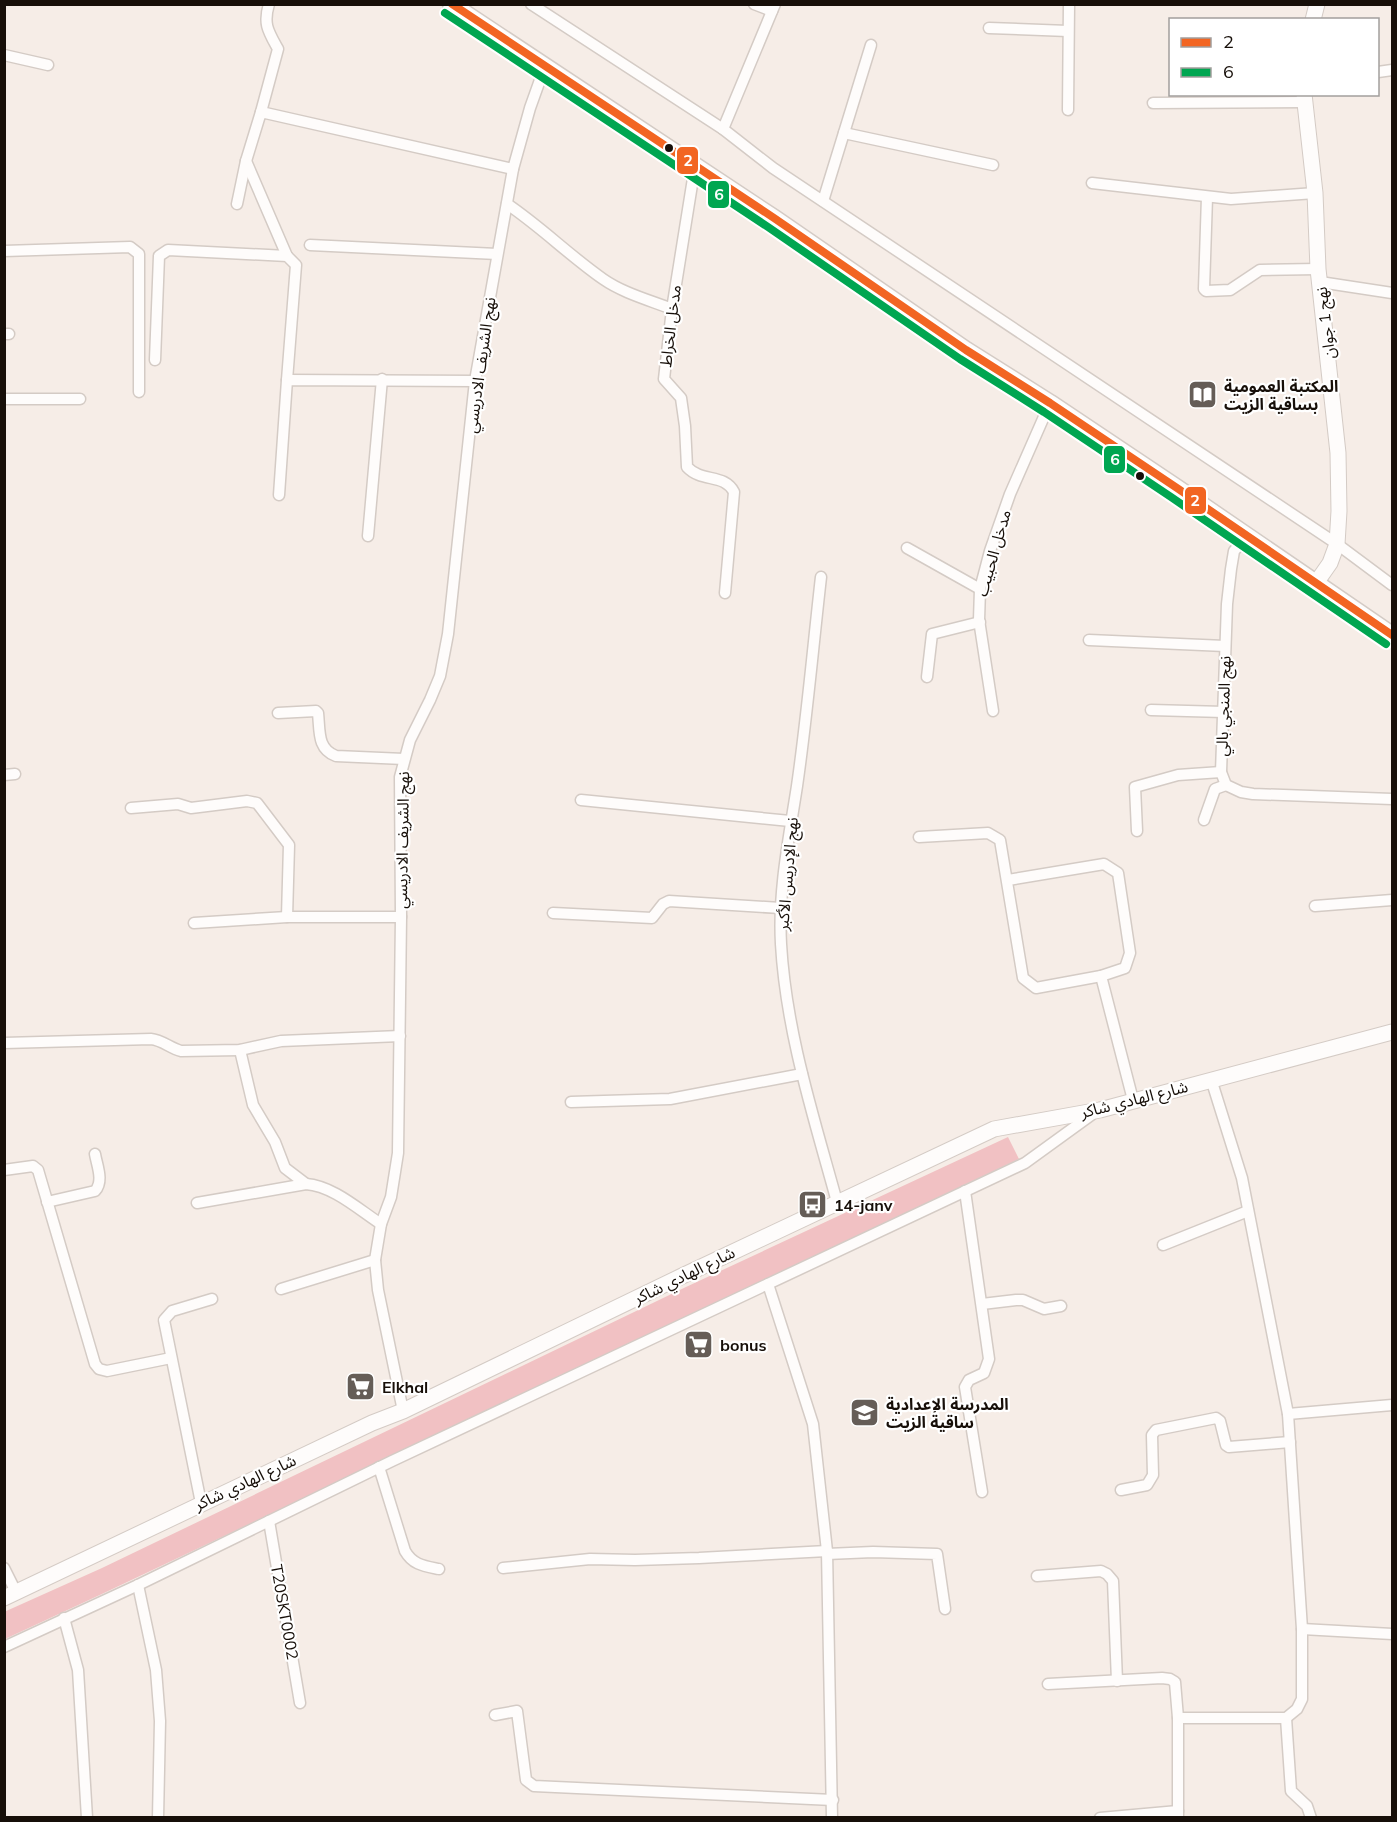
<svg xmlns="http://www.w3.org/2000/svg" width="1397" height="1822" font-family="Mulish,'Noto Sans Arabic',sans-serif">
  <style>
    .water { fill: #f1c1c3 }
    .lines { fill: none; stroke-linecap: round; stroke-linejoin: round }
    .street-casing { stroke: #d4cbc5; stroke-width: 13 }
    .secondary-casing { stroke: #d4cbc5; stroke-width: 17 }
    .primary-casing { stroke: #d4cbc5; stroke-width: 19 }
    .street { stroke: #fefcfb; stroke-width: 10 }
    .secondary { stroke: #fefcfb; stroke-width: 15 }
    .primary { stroke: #fefcfb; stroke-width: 16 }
    .bus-1-casing { stroke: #fff; stroke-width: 12 }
    .bus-2-casing { stroke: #fff; stroke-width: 12 }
    .bus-1 { stroke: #f26522; stroke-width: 8 }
    .bus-2 { stroke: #00a651; stroke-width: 8 }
    .bus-dot { fill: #170f09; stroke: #fff; stroke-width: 2 }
    .labels { text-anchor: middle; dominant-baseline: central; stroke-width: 4.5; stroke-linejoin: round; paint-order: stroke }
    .street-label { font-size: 16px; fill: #170f09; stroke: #fff }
    .poi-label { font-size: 16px; font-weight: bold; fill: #170f09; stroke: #fff; text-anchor: start }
    .line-badge { stroke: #fff; stroke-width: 2 }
    .badge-label { font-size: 16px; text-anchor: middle; font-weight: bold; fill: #fff }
  </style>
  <rect width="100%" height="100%" fill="#f6ede7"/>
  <!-- water -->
  <path class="water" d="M 1008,1137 L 1019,1159 L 104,1593 L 5,1639 L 4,1612 L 102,1568 L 686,1287 Z"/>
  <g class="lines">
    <defs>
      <g id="street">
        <path d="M 531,4 L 723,129 L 773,168 L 1337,544 L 1392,585"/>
        <path d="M 754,4 L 772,11"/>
        <path d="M 989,28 L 1068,31"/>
        <path d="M 4,55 L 48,65"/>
        <path d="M 1378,72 L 1392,70"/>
        <path d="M 1153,103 L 1305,102"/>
        <path d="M 1068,110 L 1069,4"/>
        <path d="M 261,112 L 278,49 C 268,31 263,24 269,4"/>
        <path d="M 723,129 L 775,4"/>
        <path d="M 844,133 L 993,165"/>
        <path d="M 246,161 L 287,256"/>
        <path d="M 695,166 L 672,309 L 664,379 L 681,398 L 685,426 L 687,467 C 702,483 724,473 734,492 L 725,593"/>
        <path d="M 1092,183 L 1231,199 L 1315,193"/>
        <path d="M 1207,197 L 1204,289 L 1206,291 L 1230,290 L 1260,270 L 1318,269"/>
        <path d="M 823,201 L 871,45"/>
        <path d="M 237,204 L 246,161 L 261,112 L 513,169"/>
        <path d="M 507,204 C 541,227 570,256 603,279 C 623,293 649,300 672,309"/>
        <path d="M 310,245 L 497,254"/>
        <path d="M 4,251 L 130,247 L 139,254 L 139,392"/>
        <path d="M 1320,282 L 1392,293"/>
        <path d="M 4,334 L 9,334"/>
        <path d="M 155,360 L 159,256 L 168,250 L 287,256 L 296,265 L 287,380"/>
        <path d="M 4,399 L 80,399"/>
        <path d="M 279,495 L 287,380 L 475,381"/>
        <path d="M 368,536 L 382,379"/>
        <path d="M 1247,536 L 1234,551 L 1231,569 L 1227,604 L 1221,772 L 1226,785 L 1241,792 L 1253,794 L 1392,799"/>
        <path d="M 907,548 L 980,589"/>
        <path d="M 821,577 C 813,647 807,717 797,786 C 789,838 778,891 781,944 C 786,1032 814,1118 837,1202"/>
        <path d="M 1089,640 L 1225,646"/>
        <path d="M 927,677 L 932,634 L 980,622"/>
        <path d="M 1151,710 L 1224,712"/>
        <path d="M 993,711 L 979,620 L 980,589 L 990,551 L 1010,494 L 1050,403"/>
        <path d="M 278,713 L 316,711 L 318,713 C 320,731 317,749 336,756 L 404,759"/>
        <path d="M 4,775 L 15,774"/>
        <path d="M 581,800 L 790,821"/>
        <path d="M 131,808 L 178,804 L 191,808 L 247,801 L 257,803 L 289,845 L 287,917"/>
        <path d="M 1204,820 L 1215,789 L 1226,785"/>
        <path d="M 1137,831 L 1135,787 L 1178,775 L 1221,772"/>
        <path d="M 919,837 L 988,833 L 1000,840 L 1023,978 L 1036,988 L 1101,976 L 1125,968 L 1130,953 L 1118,873 L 1104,864 L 1008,880"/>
        <path d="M 1315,906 L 1392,900"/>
        <path d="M 553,913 L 652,918 L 663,904 L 669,901 L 780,908"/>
        <path d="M 194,923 L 287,917 L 401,917"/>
        <path d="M 1101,976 L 1133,1100"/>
        <path d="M 4,1043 L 151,1039 C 162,1040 170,1048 181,1051 L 240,1050 L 281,1041 L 400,1036"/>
        <path d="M 240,1050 L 253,1105 L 275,1142 L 285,1168 L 306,1184"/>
        <path d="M 571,1102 L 670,1099 L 802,1074"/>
        <path d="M 4,1170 L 33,1166 L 38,1170 L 95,1364 L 99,1369 L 107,1371 L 171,1358"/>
        <path d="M 965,1191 L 989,1359 L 984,1373 L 969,1380 L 965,1387 L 982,1492"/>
        <path d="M 47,1202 L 95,1191 C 104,1181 97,1166 95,1154"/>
        <path d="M 197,1203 L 306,1184 C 333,1186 358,1209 381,1224"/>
        <path d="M 1163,1245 L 1248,1211"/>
        <path d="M 768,1284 L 813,1424 L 827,1551 L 832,1818"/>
        <path d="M 281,1289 L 375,1260"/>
        <path d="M 982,1304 L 1016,1300 L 1023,1300 L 1044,1309 L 1061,1306"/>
        <path d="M 403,1411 L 378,1290 L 375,1260 L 381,1224 L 391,1197 L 398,1153 L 401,917 L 400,777 L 410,740 L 430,700 L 440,676 L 448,634 L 475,381 L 513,169 L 530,108 L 545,66"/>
        <path d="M 1288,1414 L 1392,1405"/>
        <path d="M 379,1467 L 405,1551 C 413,1565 424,1566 439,1569"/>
        <path d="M 1121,1490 L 1147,1485 L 1153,1475 L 1152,1435 L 1156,1430 L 1216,1418 L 1220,1421 L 1226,1445 L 1229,1447 L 1290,1442"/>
        <path d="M 201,1503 L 164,1320 L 172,1311 L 212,1299"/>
        <path d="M 269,1521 L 300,1703"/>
        <path d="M 827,1554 L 873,1552 L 937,1554 L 945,1609"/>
        <path d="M 4,1568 L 16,1592"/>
        <path d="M 503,1568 L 590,1559 L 635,1560 L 699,1558 L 827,1551"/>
        <path d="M 1037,1576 L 1101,1571 L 1107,1574 L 1113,1581 L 1117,1681"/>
        <path d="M 138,1585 L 156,1670 L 160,1721 L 158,1818"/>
        <path d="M 64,1618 L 78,1670 L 87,1818"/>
        <path d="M 1302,1629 L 1392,1634"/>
        <path d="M 4,1647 L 138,1585 L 392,1461 L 1025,1163 L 1094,1113"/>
        <path d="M 1048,1684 L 1162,1678 L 1170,1679 L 1175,1682 L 1178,1718 L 1178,1818"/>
        <path d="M 495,1715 L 517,1711 L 526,1780 L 534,1786 L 833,1800"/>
        <path d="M 1178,1718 L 1286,1718 L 1297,1709 L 1302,1699 L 1302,1629 L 1288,1414 L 1242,1178 L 1211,1079"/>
        <path d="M 1286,1718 L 1291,1791 L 1307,1806 L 1311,1818"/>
        <path d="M 1100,1818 L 1178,1811"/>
      </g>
      <g id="secondary">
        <path d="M 1313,20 L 1317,4"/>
        <path d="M 1304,94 L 1315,193 L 1318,269 L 1338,453 L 1339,511 L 1337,544 L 1330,563 L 1316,583"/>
        <path d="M 4,1598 L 372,1423 L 403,1411 L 680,1277 L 994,1129 L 1100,1110 L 1392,1032"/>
      </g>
      <path id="primary" d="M 451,4 L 774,218 L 966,350 L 1050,403 L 1177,488 L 1392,635"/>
    </defs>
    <!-- street casing -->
    <use href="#street" class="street-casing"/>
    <!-- secondary casing -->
    <use href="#secondary" class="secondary-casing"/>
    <!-- primary casing -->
    <use href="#primary" class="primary-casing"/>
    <!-- street -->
    <use href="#street" class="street"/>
    <!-- secondary -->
    <use href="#secondary" class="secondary"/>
    <!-- primary -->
    <use href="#primary" class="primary"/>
    <defs>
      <path id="bus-1" d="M 452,4 L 774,218 L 966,350 L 1050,403 L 1177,488 L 1392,635"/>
      <path id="bus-2" d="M 445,13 L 768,227 L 960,359 L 1044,412 L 1171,497 L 1386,644"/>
    </defs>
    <!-- bus-1 casing -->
    <use href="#bus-1" class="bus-1-casing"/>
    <!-- bus-2 casing -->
    <use href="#bus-2" class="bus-2-casing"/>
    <!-- bus-1 -->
    <use href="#bus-1" class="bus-1"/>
    <!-- bus-2 -->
    <use href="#bus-2" class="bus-2"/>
  </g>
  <!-- icons -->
  <defs>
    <symbol id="library-square" viewBox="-11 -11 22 22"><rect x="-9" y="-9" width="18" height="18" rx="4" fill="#655d57" stroke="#fff"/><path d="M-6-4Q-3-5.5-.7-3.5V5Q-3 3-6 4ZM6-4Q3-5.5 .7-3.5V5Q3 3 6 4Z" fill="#fff"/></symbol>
    <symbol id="bus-square" viewBox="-11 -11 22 22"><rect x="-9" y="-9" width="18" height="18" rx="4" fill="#655d57" stroke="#fff"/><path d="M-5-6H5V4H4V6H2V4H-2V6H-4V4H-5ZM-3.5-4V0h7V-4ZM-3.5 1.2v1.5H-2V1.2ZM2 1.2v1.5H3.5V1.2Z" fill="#fff"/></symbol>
    <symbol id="supermarket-square" viewBox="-11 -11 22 22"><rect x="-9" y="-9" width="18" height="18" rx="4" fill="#655d57" stroke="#fff"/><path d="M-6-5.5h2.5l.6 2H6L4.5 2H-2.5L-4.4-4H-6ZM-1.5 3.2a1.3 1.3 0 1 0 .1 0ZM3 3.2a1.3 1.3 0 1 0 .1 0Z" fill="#fff"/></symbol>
    <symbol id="school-square" viewBox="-11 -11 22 22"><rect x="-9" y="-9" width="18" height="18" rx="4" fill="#655d57" stroke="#fff"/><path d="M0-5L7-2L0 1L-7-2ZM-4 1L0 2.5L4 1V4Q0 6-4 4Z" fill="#fff"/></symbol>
  </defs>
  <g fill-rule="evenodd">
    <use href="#library-square" x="1186" y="378" width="33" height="33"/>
    <use href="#bus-square" x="796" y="1188" width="33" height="33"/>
    <use href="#supermarket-square" x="682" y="1328" width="33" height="33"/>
    <use href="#supermarket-square" x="344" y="1370" width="33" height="33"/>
    <use href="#school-square" x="848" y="1396" width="33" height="33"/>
  </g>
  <!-- markers -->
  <g class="bus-dot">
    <circle cx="669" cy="148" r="5"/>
    <circle cx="1140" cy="476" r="5"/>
  </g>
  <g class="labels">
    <!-- street labels -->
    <g class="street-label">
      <text transform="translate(1325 323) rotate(-97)">نهج 1 جوان</text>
      <text transform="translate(670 326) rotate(-83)">مدخل الخراط</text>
      <text transform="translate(480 365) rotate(-82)">نهج الشريف الادريسي</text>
      <text transform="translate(993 553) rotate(-74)">مدخل الحبيب</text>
      <text transform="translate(1223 706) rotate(-88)">نهج المنجي بالي</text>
      <text transform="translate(402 840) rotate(-89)">نهج الشريف الادريسي</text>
      <text transform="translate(787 874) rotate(-85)">نهج الإدريس الأكبر</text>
      <text transform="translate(1134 1099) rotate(-14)">شارع الهادي شاكر</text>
      <text transform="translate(684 1275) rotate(-26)">شارع الهادي شاكر</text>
      <text transform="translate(245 1482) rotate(-25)">شارع الهادي شاكر</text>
      <text transform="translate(285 1612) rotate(80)">T20SKT0002</text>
    </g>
    <!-- poi labels -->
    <g class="poi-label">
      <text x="1224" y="386">المكتبة العمومية<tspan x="1224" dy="18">بساقية الزيت</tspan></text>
      <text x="834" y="1205">14-janv</text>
      <text x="720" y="1345">bonus</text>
      <text x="382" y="1387">Elkhal</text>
      <text x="886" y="1404">المدرسة الإعدادية<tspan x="886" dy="18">ساقية الزيت</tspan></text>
    </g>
  </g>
  <g class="line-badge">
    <rect x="676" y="146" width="23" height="29" rx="6" fill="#f26522"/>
    <rect x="707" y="180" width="23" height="29" rx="6" fill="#00a651"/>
    <rect x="1103" y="445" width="23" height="29" rx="6" fill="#00a651"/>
    <rect x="1184" y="486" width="23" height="29" rx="6" fill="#f26522"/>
  </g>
  <g class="badge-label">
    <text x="688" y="166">2</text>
    <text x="719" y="200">6</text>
    <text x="1115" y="465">6</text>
    <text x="1195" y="506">2</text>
  </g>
  <!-- border -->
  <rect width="1397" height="1822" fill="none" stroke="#170f09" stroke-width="12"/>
  <!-- legend -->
  <rect x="1169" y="18" width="210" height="78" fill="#ffffff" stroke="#a29f9d" stroke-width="1.5"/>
  <rect x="1181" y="38" width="30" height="9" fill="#f26522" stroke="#a29f9d" stroke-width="1.5"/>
  <text x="1223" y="48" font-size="18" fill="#170f09">2</text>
  <rect x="1181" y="68" width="30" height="9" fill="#00a651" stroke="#a29f9d" stroke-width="1.5"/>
  <text x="1223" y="78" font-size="18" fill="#170f09">6</text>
</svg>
